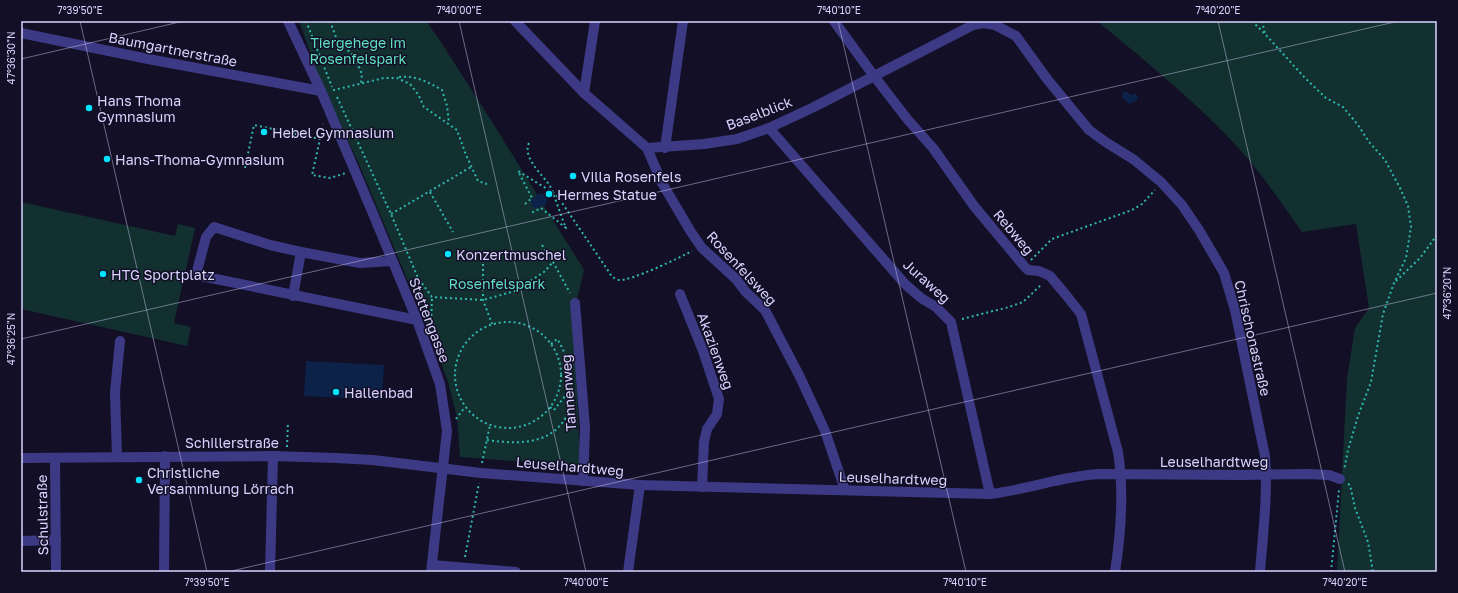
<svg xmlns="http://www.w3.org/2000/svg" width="1458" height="593" font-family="'Golos Text',sans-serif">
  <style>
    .green { fill: #12302f }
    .water { fill: #0c2248 }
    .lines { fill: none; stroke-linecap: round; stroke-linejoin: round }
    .path { stroke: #2fb8b0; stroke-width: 2; stroke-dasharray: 2 3; stroke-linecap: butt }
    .street { stroke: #3d3a85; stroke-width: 10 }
    .ticks { fill: none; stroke: #d9d4ff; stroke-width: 1; stroke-opacity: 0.45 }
    .poi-dot { fill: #00e5ff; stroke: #130f26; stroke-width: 1.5 }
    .labels { text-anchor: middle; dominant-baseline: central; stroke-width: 3; stroke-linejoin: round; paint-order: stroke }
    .park-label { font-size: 14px; fill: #5fe0c0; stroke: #130f26 }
    .street-label { font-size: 14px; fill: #d9d4ff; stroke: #130f26 }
    .poi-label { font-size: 14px; fill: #d9d4ff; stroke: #130f26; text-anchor: start }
    .neatline { fill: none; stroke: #d9d4ff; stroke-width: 1.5 }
    .ticks-label { font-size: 10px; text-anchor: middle; fill: #d9d4ff }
  </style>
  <rect width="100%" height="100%" fill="#130f26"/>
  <!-- green -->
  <g class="green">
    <path d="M 299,21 L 426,21 L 439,39 L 499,133 L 584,270 L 574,312 L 580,466 L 460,457 L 457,417 L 448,382 L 426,324 L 359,164 L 321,83 Z"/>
    <path d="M 1097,21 L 1437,21 L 1437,572 L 1337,572 L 1347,378 L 1355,328 L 1369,308 L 1356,224 L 1302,232 C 1280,201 1258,168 1231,140 C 1190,97 1143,59 1097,21 Z"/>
    <path d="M 21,202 L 175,236 L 178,224 L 195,228 L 174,323 L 191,327 L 187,346 L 21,309 Z"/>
  </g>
  <!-- water -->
  <g class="water">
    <path d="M 1123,92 L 1128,92 L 1131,95 L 1136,93 L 1138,99 L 1134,102 L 1129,104 L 1122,97 Z"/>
    <path d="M 548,191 L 551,196 L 547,199 L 546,205 L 534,209 L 530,201 L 538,194 L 544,194 Z"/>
    <path d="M 306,361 L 384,365 L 382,400 L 304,396 Z"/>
  </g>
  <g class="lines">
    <!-- path -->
    <g class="path">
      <path d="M 306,21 L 332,87"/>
      <path d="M 330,21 L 337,40 L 354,56 L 362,74 L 361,84"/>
      <path d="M 1252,21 L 1264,33"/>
      <path d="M 1262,21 L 1265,34 L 1305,78 L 1326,98 L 1343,107 L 1358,125 L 1369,142 L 1385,160 L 1400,188 L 1408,206 L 1411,227 L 1406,258 L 1394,283 L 1383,314 L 1371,382 L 1358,416 L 1348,450 L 1344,470"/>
      <path d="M 399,77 C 415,75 428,82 442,90 L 447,106 L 449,123"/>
      <path d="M 334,91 L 334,90 L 384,78 L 397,78 L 410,84 L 418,94 L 424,107 L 457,130 L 466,155 L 478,181 L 487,184"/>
      <path d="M 337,97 L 391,214 L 418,278 L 432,297 L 483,300 L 515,291 L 544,272 L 553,262"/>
      <path d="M 320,139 L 323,124"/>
      <path d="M 529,143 C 522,158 543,175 550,186 C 556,199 560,214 566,228 L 541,208 L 531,213"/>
      <path d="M 245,168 L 254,125 L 320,139 L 312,175 L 330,178 L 346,173"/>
      <path d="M 430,192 L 453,232"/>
      <path d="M 525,204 L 532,198 L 518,171 L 552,192 L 558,197 L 609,272 C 611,276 614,279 619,280 C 631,281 679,258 692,251"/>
      <path d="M 391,214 L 471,167"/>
      <path d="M 542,245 L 553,262 L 570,293"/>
      <path d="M 1031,260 L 1052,239 L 1132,210 L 1142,204 L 1155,190"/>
      <path d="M 483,264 L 483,300 L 492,324"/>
      <path d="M 1396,281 L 1420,258 L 1437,235"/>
      <path d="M 962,319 L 1009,307 L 1023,302 L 1042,284"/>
      <circle cx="508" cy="375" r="53"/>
      <path d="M 431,326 L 432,297"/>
      <path d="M 551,344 L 557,339 C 569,356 570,376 566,395 L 572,397"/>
      <path d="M 550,407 L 554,410 L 566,395"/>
      <path d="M 456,419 L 465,407"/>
      <path d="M 487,440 C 523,445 558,445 572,404"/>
      <path d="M 287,447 L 288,422"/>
      <path d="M 482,463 L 490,425"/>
      <path d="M 1348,484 L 1350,485 L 1355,508 L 1368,542 L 1373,572"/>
      <path d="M 465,557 L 479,483"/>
      <path d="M 1331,572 L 1339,490"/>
    </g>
    <!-- street -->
    <g class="street">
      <path d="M 288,21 L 321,91 L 374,216 L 417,320 L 440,384 L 447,431 L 431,572"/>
      <path d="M 515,21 L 584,93 L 647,148 L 662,183 L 691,232 L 702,248 L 736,279 L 745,291 L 765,310 L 800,377 L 825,431 L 845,490"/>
      <path d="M 834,21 L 874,76 L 908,120 L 933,148 L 974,206 L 1024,266 L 1028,270 L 1039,271 L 1050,276 L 1066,295 L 1081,314 L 1118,452 C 1124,490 1121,533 1115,572"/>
      <path d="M 21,33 L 148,59 L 321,91"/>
      <path d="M 584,93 L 595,21"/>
      <path d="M 769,128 L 905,284 L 921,298 L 936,307 L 951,322 L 990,494"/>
      <path d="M 647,148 L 704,144 L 737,139 L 769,128 L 814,107 L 973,25 L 983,23 L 995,25 L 1016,36 L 1047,79 L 1089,130 L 1107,143 L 1133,159 L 1161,182 L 1182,205 L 1199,230 L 1224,273 L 1235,310 L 1265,456 C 1268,495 1263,533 1260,572"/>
      <path d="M 665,148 L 683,21"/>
      <path d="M 392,261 L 360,263 L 301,252 L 270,245 L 214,227 L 206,237 L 196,275 L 417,320"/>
      <path d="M 680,294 L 703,351 L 719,399 L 717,414 L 707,429 L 704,442 L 702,487"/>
      <path d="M 293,296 L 301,252"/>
      <path d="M 575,303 L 585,428 L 583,481"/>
      <path d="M 117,457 L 115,392 L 120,341"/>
      <path d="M 21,458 L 273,456 L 336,458 L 373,460 L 481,473 L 640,485 L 990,494 C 1027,490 1062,476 1099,474 L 1242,475 L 1308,474 L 1329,475 L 1340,479"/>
      <path d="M 55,458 L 56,572"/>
      <path d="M 21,541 L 56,540"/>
      <path d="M 432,565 L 516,572"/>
      <path d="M 164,572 L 165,456"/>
      <path d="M 270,572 L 273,456"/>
      <path d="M 628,572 L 640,485"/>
    </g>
  </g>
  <!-- ticks -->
  <path class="ticks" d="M 80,21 L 207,572M 459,21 L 586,572M 838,21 L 966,572M 1218,21 L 1345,572M 21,59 L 184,21M 21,339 L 1399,21M 227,572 L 1437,293"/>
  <!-- markers -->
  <g class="poi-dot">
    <circle cx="89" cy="108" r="4"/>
    <circle cx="264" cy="132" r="4"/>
    <circle cx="107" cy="159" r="4"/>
    <circle cx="573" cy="176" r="4"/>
    <circle cx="549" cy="194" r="4"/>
    <circle cx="448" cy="254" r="4"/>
    <circle cx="103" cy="274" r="4"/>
    <circle cx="336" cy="392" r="4"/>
    <circle cx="139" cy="480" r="4"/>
  </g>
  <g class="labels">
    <!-- park labels -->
    <g class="park-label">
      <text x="358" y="42">Tiergehege im<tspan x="358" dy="16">Rosenfelspark</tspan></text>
      <text x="497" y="283">Rosenfelspark</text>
    </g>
    <!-- street labels -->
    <g class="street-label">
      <text transform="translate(173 49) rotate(11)">Baumgartnerstraße</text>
      <text transform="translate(759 113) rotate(-21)">Baselblick</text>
      <text transform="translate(1014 232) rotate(50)">Rebweg</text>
      <text transform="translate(742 268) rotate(47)">Rosenfelsweg</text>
      <text transform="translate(927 281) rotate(42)">Juraweg</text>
      <text transform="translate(430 320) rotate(69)">Stettengasse</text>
      <text transform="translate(1253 338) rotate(77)">Chrischonastraße</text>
      <text transform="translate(716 351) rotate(70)">Akazienweg</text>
      <text transform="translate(568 393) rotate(-94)">Tannenweg</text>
      <text x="232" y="442">Schillerstraße</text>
      <text x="1214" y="461">Leuselhardtweg</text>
      <text transform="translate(570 466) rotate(5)">Leuselhardtweg</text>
      <text transform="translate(893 478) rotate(2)">Leuselhardtweg</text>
      <text transform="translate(42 515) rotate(-91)">Schulstraße</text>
    </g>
    <!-- poi labels -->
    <g class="poi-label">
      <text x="97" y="100">Hans Thoma<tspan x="97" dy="16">Gymnasium</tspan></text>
      <text x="272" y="132">Hebel Gymnasium</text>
      <text x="115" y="159">Hans-Thoma-Gymnasium</text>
      <text x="581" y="176">Villa Rosenfels</text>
      <text x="557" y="194">Hermes Statue</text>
      <text x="456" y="254">Konzertmuschel</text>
      <text x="111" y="274">HTG Sportplatz</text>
      <text x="344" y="392">Hallenbad</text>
      <text x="147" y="472">Christliche<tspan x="147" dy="16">Versammlung Lörrach</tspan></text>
    </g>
  </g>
  <!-- border -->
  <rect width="1458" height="593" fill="none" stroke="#130f26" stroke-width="44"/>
  <rect x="22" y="22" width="1414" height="549" class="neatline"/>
  <g class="ticks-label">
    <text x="80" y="14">7°39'50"E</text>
    <text x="459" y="14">7°40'00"E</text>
    <text x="839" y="14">7°40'10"E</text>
    <text x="1218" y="14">7°40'20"E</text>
    <text transform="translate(11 58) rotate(-90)" y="4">47°36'30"N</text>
    <text transform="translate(1447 293) rotate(-90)" y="4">47°36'20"N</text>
    <text transform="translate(11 339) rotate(-90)" y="4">47°36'25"N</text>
    <text x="207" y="586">7°39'50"E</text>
    <text x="586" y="586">7°40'00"E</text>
    <text x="965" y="586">7°40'10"E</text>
    <text x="1345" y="586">7°40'20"E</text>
  </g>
</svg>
